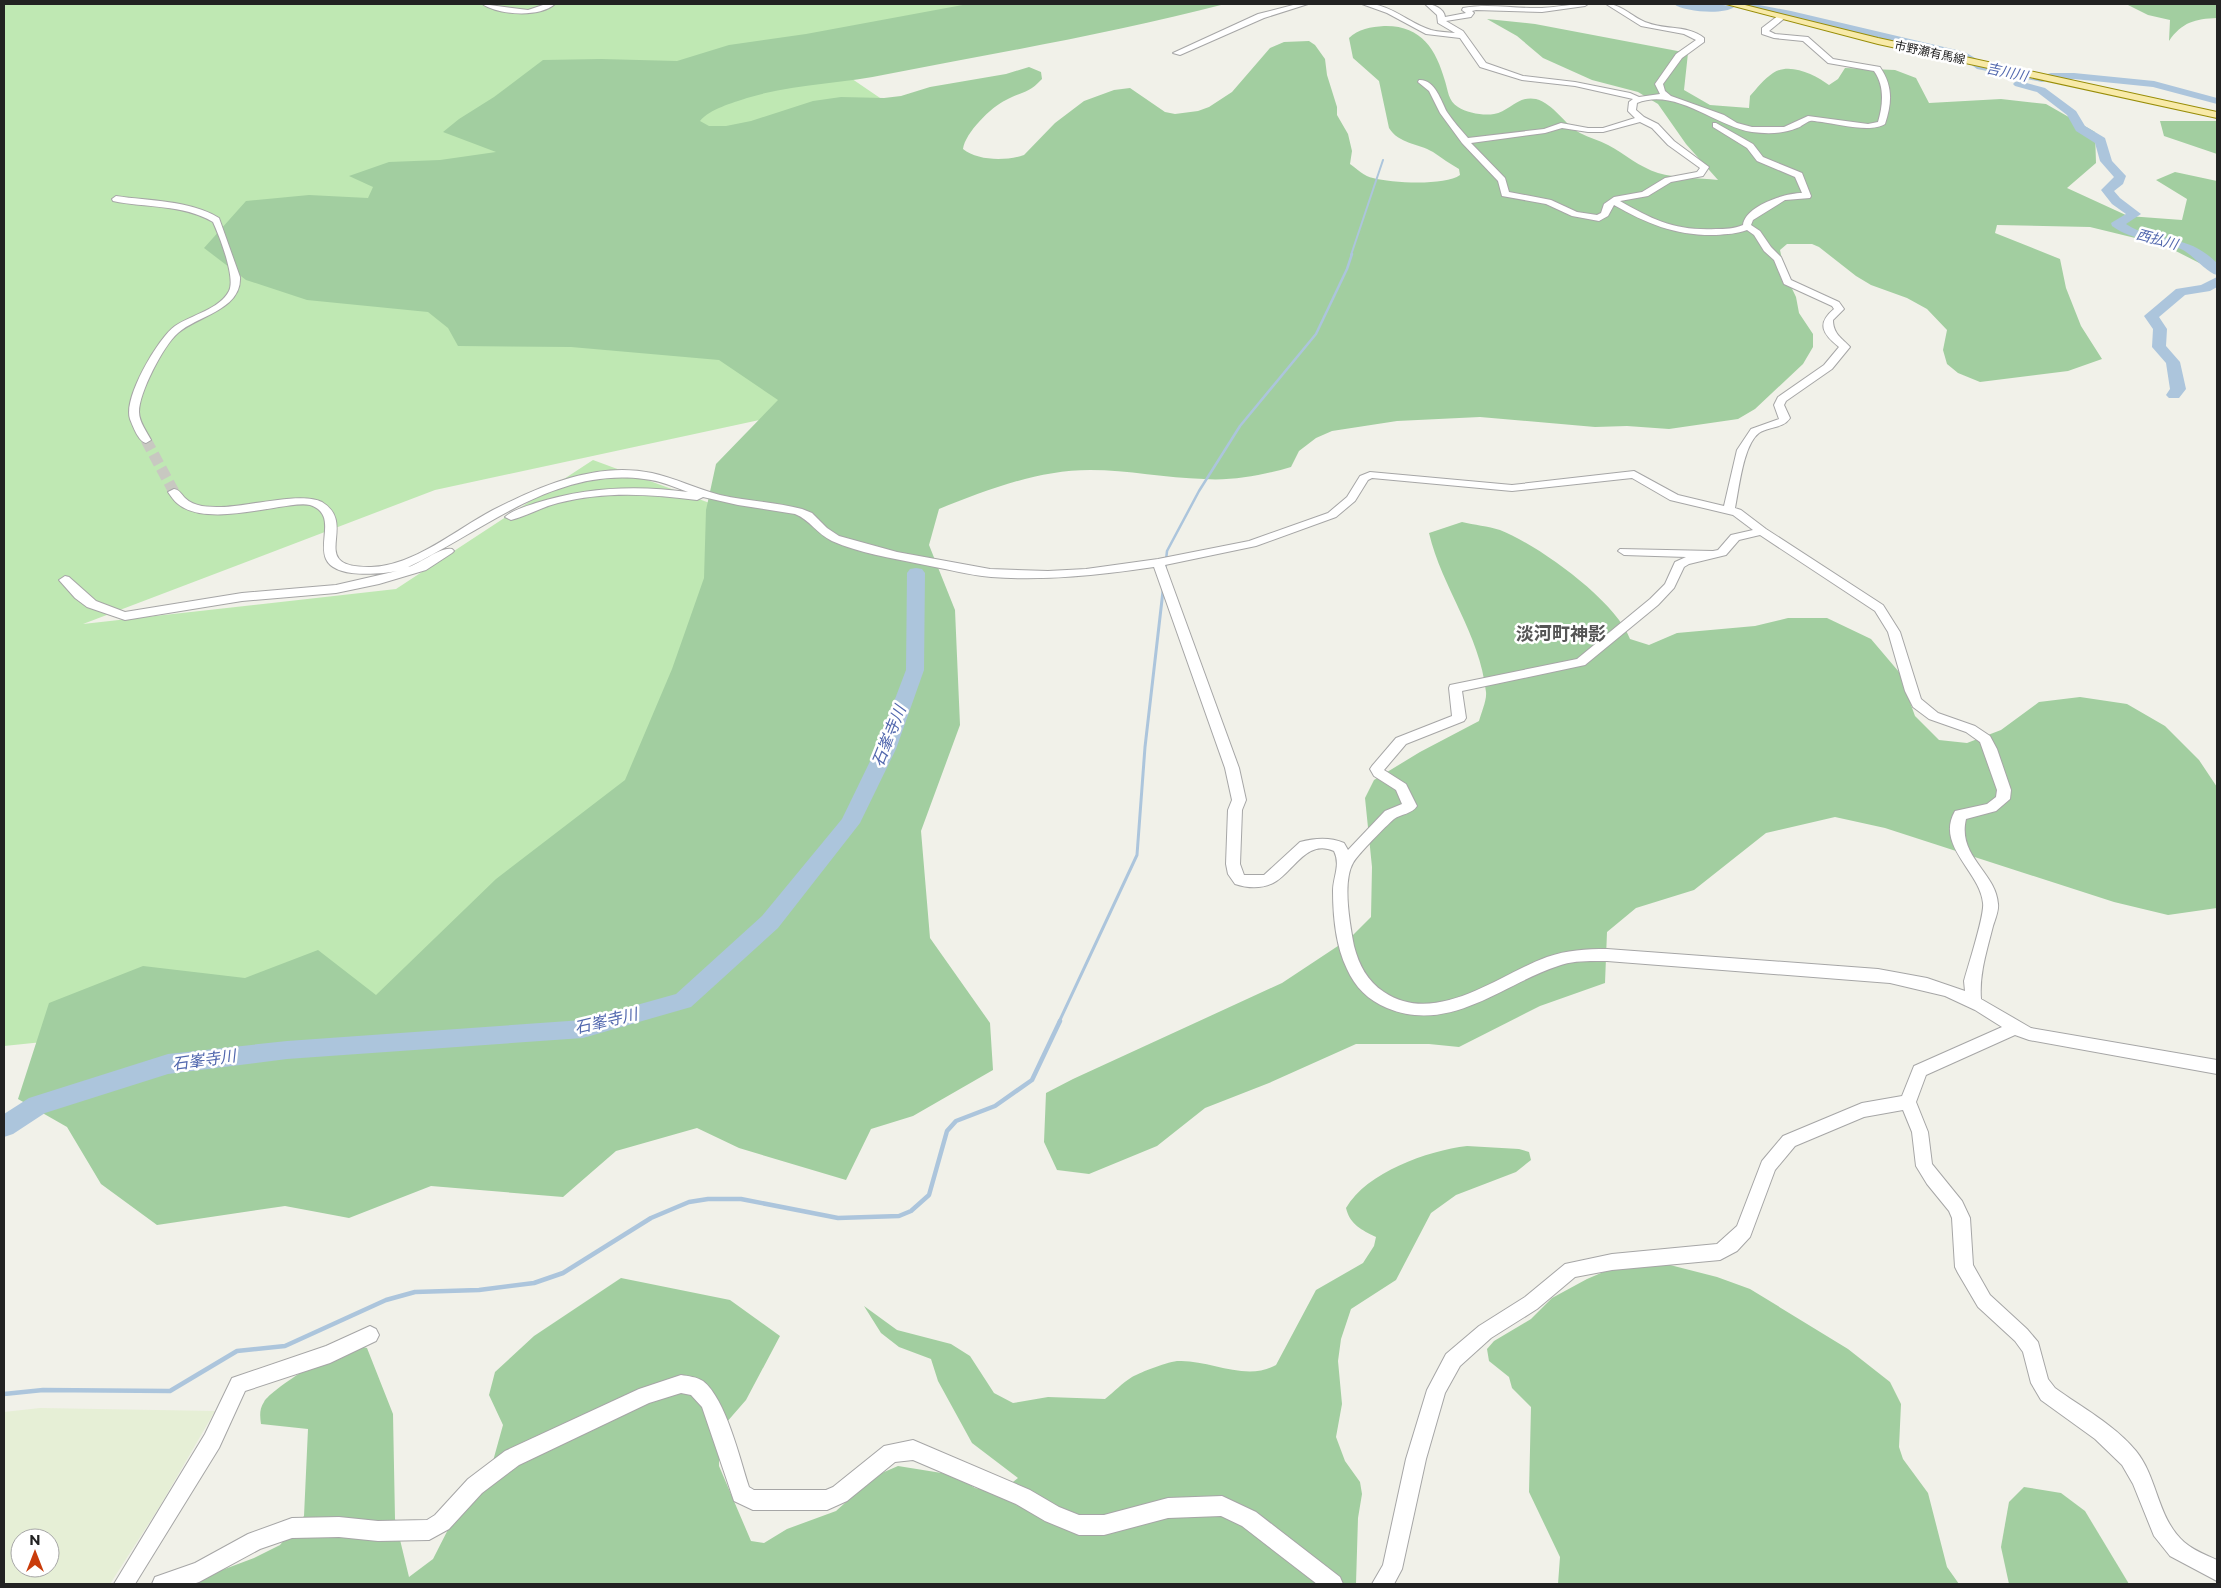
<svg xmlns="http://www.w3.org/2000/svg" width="2221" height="1588" font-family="Montserrat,'Noto Sans JP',sans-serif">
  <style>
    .farmland { fill: #e6efd6; fill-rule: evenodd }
    .grass { fill: #bfe8b3 }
    .forest { fill: #a2cea0 }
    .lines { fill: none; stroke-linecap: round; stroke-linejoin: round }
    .stream-far3 { stroke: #acc5dc; stroke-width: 2 }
    .stream-far2 { stroke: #acc5dc; stroke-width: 2.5 }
    .stream-far1 { stroke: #acc5dc; stroke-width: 3 }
    .stream { stroke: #acc5dc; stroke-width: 4.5 }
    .river { fill: #acc5dc; fill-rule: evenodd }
    .minor-tunnel { stroke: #c8c8c1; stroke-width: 11; stroke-dasharray: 11 5; stroke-linecap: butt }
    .minor-casing { stroke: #a6a6a6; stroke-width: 2 }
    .major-casing { stroke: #988d08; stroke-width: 2 }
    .minor { fill: #fff; fill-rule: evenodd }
    .major { fill: #f8eaa8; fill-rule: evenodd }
    .labels { text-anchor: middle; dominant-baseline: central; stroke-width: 5; stroke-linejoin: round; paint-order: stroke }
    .far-street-label { font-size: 12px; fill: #222; stroke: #fff }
    .far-water-label { font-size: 14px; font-style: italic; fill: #5268ae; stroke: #fff }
    .water-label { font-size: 16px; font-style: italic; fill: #5268ae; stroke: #fff }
    .quarter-label { font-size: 18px; font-weight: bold; fill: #555; stroke: #fff }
  </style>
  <rect width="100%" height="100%" fill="#f1f1e9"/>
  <!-- farmland -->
  <path class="farmland" d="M 40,1408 L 215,1411 L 160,1506 L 110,1584 L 4,1584 L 4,1412 ZM 20,1538 L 50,1538 L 50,1568 L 20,1568 Z"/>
  <!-- grass -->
  <path class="grass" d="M 4,4 L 969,4 L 817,55 L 905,115 L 796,412 L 435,490 L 83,624 L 396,589 L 593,460 L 753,519 L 633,816 L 372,1008 L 4,1046 Z"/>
  <!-- forest -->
  <g class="forest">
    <path d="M 968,4 L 1225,4 C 1114,33 1001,52 888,74 C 842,84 792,84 747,98 C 732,103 710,109 700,121 L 709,126 L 726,126 L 751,121 L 813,101 L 841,97 L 884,98 L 901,96 L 930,87 L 1006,74 L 1029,67 L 1041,72 L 1042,79 C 1028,94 1023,91 1006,100 C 991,107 965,133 963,149 C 978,161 1006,161 1024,155 L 1055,123 L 1084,101 L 1114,90 L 1130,88 L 1165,112 L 1175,114 L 1198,111 L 1209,107 L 1232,92 L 1270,48 L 1284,42 L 1309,41 L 1315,45 L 1325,59 L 1327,75 L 1337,107 L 1337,115 L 1348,134 L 1352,151 L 1350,164 C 1356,168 1365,177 1373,178 C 1392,183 1445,186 1460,175 L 1459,169 C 1450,164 1442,158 1433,152 C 1418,143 1399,144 1389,128 L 1379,81 L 1353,58 L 1349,38 C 1358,29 1371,27 1384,26 C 1421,25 1436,49 1445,81 C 1448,90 1448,101 1458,107 C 1467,113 1484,116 1494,114 C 1509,112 1518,95 1536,99 C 1554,104 1564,124 1580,133 C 1589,138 1599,140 1608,145 C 1625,154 1639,167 1658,173 C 1676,178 1699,178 1718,180 L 1686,144 L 1658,104 L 1638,92 L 1592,80 L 1543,58 L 1517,36 L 1487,19 L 1535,24 L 1688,53 L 1684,90 L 1710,105 L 1749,108 L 1750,96 C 1757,88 1764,79 1773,73 C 1790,62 1815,75 1829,85 L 1838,79 L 1845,68 L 1895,70 L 1916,78 L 1929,103 L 2001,99 L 2046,104 L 2095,132 L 2096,163 L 2067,188 L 2128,216 L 2182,220 L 2187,199 L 2156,180 L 2175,172 L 2217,181 L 2217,272 L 2164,245 L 2090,227 L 1997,225 L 1995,233 L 2060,259 L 2066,288 L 2081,326 L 2102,359 L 2068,371 L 1980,382 L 1958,373 L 1947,364 L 1943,350 L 1947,330 L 1927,309 L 1907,298 L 1871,285 L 1856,276 L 1819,247 L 1812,244 L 1787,244 L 1780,250 L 1785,274 L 1796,297 L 1799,313 L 1813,334 L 1813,347 L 1803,364 L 1755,409 L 1738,419 L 1669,429 L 1627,426 L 1595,427 L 1480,417 L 1397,421 L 1332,431 L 1316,438 L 1299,451 L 1291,467 C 1264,475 1233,481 1204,479 C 1166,478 1128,470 1090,470 C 1037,470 987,490 939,509 L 929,545 L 955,610 L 960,725 L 921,831 L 930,938 L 990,1023 L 993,1070 L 913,1116 L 871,1129 L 846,1180 L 739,1148 L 697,1128 L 616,1151 L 563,1197 L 431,1186 L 349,1218 L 285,1206 L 157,1225 L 101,1184 L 67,1127 L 18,1099 L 49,1003 L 143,966 L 245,978 L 318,950 L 376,995 L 496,879 L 625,780 L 672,669 L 704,578 L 706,510 L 716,464 L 778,400 L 719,360 L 571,347 L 458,346 L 448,328 L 428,312 L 307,300 L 246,280 L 204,248 L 246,201 L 309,195 L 368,198 L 373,187 L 349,176 L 389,162 L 440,160 L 496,152 L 443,132 L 459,119 L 494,97 L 543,60 L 601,59 L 677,61 L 729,45 L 806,34 Z"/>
    <path d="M 2126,4 L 2217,4 L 2217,18 C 2195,19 2182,22 2169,41 L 2170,20 L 2148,15 Z"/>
    <path d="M 2160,121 L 2217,121 L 2217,154 L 2164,136 Z"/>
    <path d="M 1462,522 C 1474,525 1488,526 1500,530 C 1538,545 1615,600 1630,639 L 1649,645 L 1677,633 L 1755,626 L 1788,618 L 1827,618 L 1871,639 L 1899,672 L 1915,716 L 1939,740 L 1967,743 L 2001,730 L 2039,702 L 2080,697 L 2127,704 L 2165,726 L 2199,760 L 2217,787 L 2217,908 L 2168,915 L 2114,902 L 1885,828 L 1835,817 L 1766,833 L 1694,890 L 1636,908 L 1607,932 L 1605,983 L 1540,1006 L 1459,1047 L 1429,1044 L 1356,1044 L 1269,1083 L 1205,1108 L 1157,1146 L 1089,1174 L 1057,1170 L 1044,1142 L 1046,1093 L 1073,1079 L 1282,983 L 1350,938 L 1371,917 L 1372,867 L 1365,798 L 1374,780 L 1420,752 L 1479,721 C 1481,713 1487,700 1486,692 C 1480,634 1442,588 1429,533 Z"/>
    <path d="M 1467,1146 L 1519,1149 L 1529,1152 L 1531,1160 L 1516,1172 L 1456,1195 L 1431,1213 L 1396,1280 L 1351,1309 L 1341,1339 L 1338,1361 L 1342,1404 L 1336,1437 L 1345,1461 L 1360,1482 L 1362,1494 L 1358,1518 L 1356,1584 L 185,1584 L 254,1558 L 280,1545 L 304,1516 L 308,1429 L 261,1424 C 260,1417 259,1409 264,1402 C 272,1388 339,1347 355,1346 C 359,1346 363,1347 367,1348 L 393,1414 L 395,1519 L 409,1577 L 433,1559 L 460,1506 L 493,1461 L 503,1425 L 489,1395 L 495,1372 L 534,1336 L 621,1278 L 730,1300 L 780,1336 L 746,1400 L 719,1431 L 719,1466 L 751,1541 L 764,1543 L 787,1529 L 836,1511 L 875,1476 L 898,1466 L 954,1475 L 975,1488 L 999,1493 L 1018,1478 L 972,1443 L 938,1381 L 931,1359 L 899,1347 L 881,1333 L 864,1306 L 897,1330 L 951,1344 L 970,1356 L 994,1393 L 1013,1403 L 1048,1397 L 1105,1399 C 1114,1392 1122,1383 1132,1377 C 1141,1372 1169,1361 1179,1361 C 1211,1360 1246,1382 1276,1365 L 1316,1290 L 1363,1263 L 1374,1246 L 1376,1237 C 1362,1230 1350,1225 1346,1208 C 1367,1172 1427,1151 1467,1146 Z"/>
    <path d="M 1670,1265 L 1717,1277 L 1750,1289 L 1848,1349 L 1890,1382 L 1901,1404 L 1899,1447 L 1903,1459 L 1928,1493 L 1947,1567 L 1959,1584 L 1558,1584 L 1560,1557 L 1529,1492 L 1531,1407 L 1512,1388 L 1509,1377 L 1489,1361 L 1487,1349 L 1494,1341 L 1531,1319 L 1552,1298 L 1587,1279 L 1615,1267 Z"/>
    <path d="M 2024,1487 L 2061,1493 L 2085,1511 L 2129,1584 L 2009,1584 L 2001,1547 L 2009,1502 Z"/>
  </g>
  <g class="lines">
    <!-- stream-far3 -->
    <path class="stream-far3" d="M 1351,255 L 1383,160"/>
    <!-- stream-far2 -->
    <path class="stream-far2" d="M 1165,570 L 1167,551 L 1199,491 L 1240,426 L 1316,334 L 1347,269 L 1352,254"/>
    <!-- stream-far1 -->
    <path class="stream-far1" d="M 1059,1022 L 1137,855 L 1145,747 L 1163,591"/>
    <!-- stream -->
    <path class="stream" d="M 4,1394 L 43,1390 L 170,1391 L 237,1351 L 285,1346 L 386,1300 L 415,1292 L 479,1290 L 534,1283 L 563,1273 L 651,1218 L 689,1202 L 708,1199 L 741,1199 L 838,1218 L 899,1216 L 911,1211 L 929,1195 L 947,1131 L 956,1121 L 995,1106 L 1032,1080 L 1060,1021"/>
    <!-- river -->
    <g class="river">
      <path d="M 1674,4 C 1683,3 1730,4 1734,7 C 1725,15 1683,12 1674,4 Z"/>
      <path d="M 1740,4 L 1754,4 L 1791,11 L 1965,52 L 1985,64 L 2041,76 L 2051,73 L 2074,73 L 2154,81 L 2217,98 L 2217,104 L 2153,87 L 2074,79 L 2052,79 L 2042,82 L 1977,69 L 1961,57 L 1791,17 L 1744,8 L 1740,7 Z"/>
      <path d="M 2019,81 L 2045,88 L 2076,111 L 2085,126 L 2105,138 L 2112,161 L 2126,176 L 2123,184 L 2114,191 L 2120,198 L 2141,214 L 2126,224 C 2157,244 2186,232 2217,263 L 2217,275 C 2207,273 2194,256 2183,250 C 2159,239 2134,242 2112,226 L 2111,223 L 2126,214 L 2112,204 L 2101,190 L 2114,177 L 2100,161 L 2095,143 L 2076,131 L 2067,115 L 2037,92 L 2015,86 L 2013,84 L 2015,82 Z"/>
      <path d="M 2217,277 L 2217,287 L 2210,291 L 2185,295 L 2159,317 L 2167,329 L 2166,346 L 2180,362 L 2186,389 L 2179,398 L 2169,398 L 2166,395 L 2170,389 L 2166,363 L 2152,347 L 2153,329 L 2144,316 L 2176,289 L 2201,285 Z"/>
      <path d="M 916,568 L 922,569 L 925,573 L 924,670 L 896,749 L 860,823 L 778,928 L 691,1007 L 583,1038 L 287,1059 L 168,1074 L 45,1113 L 13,1134 L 4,1137 L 4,1114 L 29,1098 L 168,1054 L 287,1041 L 583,1020 L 676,994 L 762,916 L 842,819 L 876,749 L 906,670 L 907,573 L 910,569 Z"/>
    </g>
    <!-- minor-tunnel -->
    <path class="minor-tunnel" d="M 146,440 L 174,492"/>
    <defs>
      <g id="minor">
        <path d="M 482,4 L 528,10 L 546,4 L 555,4 C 539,18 499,15 482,4 Z"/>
        <path d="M 1297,4 L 1308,4 L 1264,18 L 1180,55 L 1173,53 L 1258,14 Z"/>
        <path d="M 1362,4 C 1390,2 1407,23 1431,30 C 1439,32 1447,32 1455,33 L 1438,23 L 1437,15 L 1425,4 C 1433,4 1444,8 1445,17 L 1466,13 L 1462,10 L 1463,8 C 1490,3 1515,9 1542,8 C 1557,7 1572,4 1588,4 L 1585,6 L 1542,12 L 1476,10 L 1472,11 L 1474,13 L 1471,17 L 1446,21 L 1463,31 L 1486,63 L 1523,76 L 1575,82 L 1630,93 L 1639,97 L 1660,94 L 1655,84 L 1676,54 L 1696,40 L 1684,34 L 1641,26 L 1606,4 C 1621,3 1634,19 1648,23 C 1665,30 1689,25 1704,38 L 1704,42 L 1682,58 L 1663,84 L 1665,91 L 1671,96 L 1724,115 L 1737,123 L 1752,127 L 1784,127 L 1808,116 L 1868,124 L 1878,122 C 1883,105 1885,86 1874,71 L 1828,63 L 1803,41 L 1774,38 L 1762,34 L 1762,28 L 1779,15 L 1786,17 L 1769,31 L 1775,34 L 1808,37 L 1833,59 L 1880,67 C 1893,86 1892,103 1885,124 C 1872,133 1837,124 1822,122 C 1819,122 1813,120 1810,121 C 1806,122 1801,127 1797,128 C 1783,134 1767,134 1752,132 C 1715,126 1675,87 1637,103 L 1636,110 L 1644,117 L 1658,124 L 1674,141 L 1709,167 L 1703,176 L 1671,182 L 1648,196 L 1620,201 C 1653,220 1676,231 1716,229 C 1725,229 1734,229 1743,225 C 1745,206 1785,193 1802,193 L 1795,177 L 1757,161 L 1747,148 L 1713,127 L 1713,123 L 1716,123 L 1753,144 L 1763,157 L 1802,173 L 1811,196 L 1810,198 L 1785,200 L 1753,220 L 1751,225 L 1760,231 L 1771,247 L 1781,257 L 1791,280 L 1839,302 L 1844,309 L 1833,320 C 1833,334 1842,338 1850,347 L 1832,369 L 1786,401 L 1784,405 L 1790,418 C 1783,429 1769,426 1759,433 C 1743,445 1739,489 1735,508 L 1741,510 L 1766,529 L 1883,605 L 1900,632 L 1921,699 L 1938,713 L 1975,726 L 1990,736 L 1997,749 L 2011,790 L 2010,799 L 1996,811 L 1966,819 C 1957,857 1996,872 1998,904 C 1999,910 1995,920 1993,926 C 1987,950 1979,974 1981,999 L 2031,1028 L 2217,1060 L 2217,1074 L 2029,1040 L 2015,1035 L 1926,1075 L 1916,1102 L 1928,1132 L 1932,1164 L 1962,1201 L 1970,1218 L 1973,1265 L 1990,1295 L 2027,1329 L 2038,1342 L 2048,1379 L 2055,1388 C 2081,1407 2115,1425 2136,1451 C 2158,1478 2157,1518 2184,1542 C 2193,1550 2206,1555 2217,1560 L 2217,1581 L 2170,1556 L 2154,1536 L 2133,1484 L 2122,1465 L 2095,1439 L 2041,1400 L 2031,1383 L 2023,1352 L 2015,1341 L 1978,1307 L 1958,1273 L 1955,1267 L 1952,1218 L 1949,1211 L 1927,1184 L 1916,1166 L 1912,1132 L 1903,1110 L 1864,1117 L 1795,1146 L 1775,1170 L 1750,1237 L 1737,1251 L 1720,1260 L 1612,1270 L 1575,1277 L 1537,1309 L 1491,1338 L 1460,1366 L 1445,1393 L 1426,1459 L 1402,1569 L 1394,1584 L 1372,1584 L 1383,1565 L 1406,1459 L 1427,1390 L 1446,1354 L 1479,1326 L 1525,1297 L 1565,1264 L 1612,1254 L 1717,1244 L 1737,1226 L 1762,1161 L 1783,1136 L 1862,1103 L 1902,1096 L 1914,1066 L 2002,1027 L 1975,1010 L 1945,996 L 1890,983 L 1607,961 C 1591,961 1574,960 1558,966 C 1501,985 1450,1034 1387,1008 C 1368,1000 1355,987 1347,969 C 1336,947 1333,916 1333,891 C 1333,877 1341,865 1334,851 C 1306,838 1293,873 1273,883 C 1261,889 1247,888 1235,884 L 1228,874 L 1226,864 L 1228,810 L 1232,800 L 1225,768 L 1154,567 C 1100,575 1046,581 991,577 C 967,575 943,568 920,564 C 891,558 859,553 832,541 C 817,534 810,520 795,514 L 738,505 L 703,497 L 697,500 C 651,494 604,491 558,503 C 542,507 527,516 511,520 L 505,517 C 512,510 527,506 536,503 C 586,487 637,485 688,492 C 674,487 659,480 644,479 C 554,467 484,531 408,567 C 420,564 441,546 452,549 L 454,551 L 452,553 L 426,570 L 379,584 L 336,593 L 242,601 L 125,620 L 87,607 L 75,598 L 59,580 L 65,576 L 69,577 L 96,601 L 125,612 L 242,593 L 336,585 L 397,571 C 380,574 335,579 326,559 C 318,541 337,514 310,505 C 301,503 289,506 279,507 C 253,511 201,523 178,504 C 174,501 171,496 168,492 L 174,489 C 180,490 181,494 185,498 C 194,507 209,507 221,507 C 246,507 302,491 322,502 C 360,525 304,568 371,567 C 414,566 455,530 493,510 C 540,486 597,461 652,473 C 675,478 697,489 720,495 C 747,501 775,502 802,509 L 812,513 L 827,528 L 839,536 L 897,552 L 990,569 L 1048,571 L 1086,569 L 1158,559 L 1249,541 L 1328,513 L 1347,497 L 1360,476 L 1370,472 L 1512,485 L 1634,471 L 1678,495 L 1724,506 L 1737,450 L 1751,429 L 1779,419 L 1774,405 L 1778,397 L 1824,365 L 1839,347 C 1823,334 1816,324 1834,309 L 1832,306 L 1784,284 L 1774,260 L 1764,251 L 1754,235 L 1747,230 C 1737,234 1727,234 1716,235 C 1677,236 1647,224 1614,205 L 1608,216 L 1599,221 L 1572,216 L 1546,204 L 1502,196 L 1498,181 L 1462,143 L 1440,113 L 1429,91 L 1418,82 L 1419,80 C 1435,79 1441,101 1447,112 C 1453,121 1461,130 1468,138 L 1544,129 L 1561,123 L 1588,128 L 1603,128 L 1635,118 L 1628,111 L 1629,102 L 1633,99 L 1575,86 L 1522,80 L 1480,67 L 1460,38 L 1426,34 L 1387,13 ZM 1640,122 L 1652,128 L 1668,145 L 1700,168 L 1697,172 L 1665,178 L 1642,192 L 1614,197 L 1604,204 L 1601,213 L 1597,215 L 1577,212 L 1551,200 L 1509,192 L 1505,178 L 1471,143 L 1545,133 L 1562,128 L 1588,132 L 1603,132 ZM 1372,478 L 1512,491 L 1632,478 L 1670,500 L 1733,515 L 1753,530 L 1731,535 L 1718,550 L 1713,551 L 1620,549 L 1618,551 L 1624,555 L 1686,557 L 1675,562 L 1665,584 L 1650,599 L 1577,659 L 1450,685 L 1449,688 L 1452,716 L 1396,738 L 1372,766 L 1370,769 L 1374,776 L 1396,790 L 1402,804 L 1385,811 L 1348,850 L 1344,843 C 1330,837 1315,838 1300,842 L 1264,875 L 1244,875 L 1240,864 L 1242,810 L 1246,800 L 1239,768 L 1165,565 L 1256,546 L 1336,517 L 1355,501 L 1368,480 ZM 1760,535 L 1875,611 L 1888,632 L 1905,691 L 1913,707 L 1929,719 L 1966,732 L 1980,742 L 1997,790 L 1996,797 L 1987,804 L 1955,811 C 1935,846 1980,871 1983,903 C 1985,914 1968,966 1964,981 L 1965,991 L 1927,978 L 1878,969 L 1607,949 C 1586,949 1567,950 1547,957 C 1498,975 1436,1027 1384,992 C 1367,981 1359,965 1354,946 C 1350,925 1342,882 1353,863 C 1358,854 1386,826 1394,819 C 1401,814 1412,814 1417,806 L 1406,784 L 1384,770 L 1406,744 L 1464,721 L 1466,718 L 1462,691 L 1585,665 L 1658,605 L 1674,588 L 1684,567 L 1689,564 L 1726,555 L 1739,540 Z"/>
        <path d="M 116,196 C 149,201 190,200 219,218 L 240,277 C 242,310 197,316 178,333 C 163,346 139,393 139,412 C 139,422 147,432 151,440 L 146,443 C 138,441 133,426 130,419 C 123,398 158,338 175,326 C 191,315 220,309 229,291 C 236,278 219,235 213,222 C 183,204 145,208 113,201 L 112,199 Z"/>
        <path d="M 370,1326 L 376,1329 L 379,1335 L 376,1341 L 330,1363 L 245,1391 L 219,1448 L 135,1584 L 114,1584 L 205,1434 L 232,1378 L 326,1346 Z"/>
        <path d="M 681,1375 C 688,1376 697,1377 703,1381 C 726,1399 740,1460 749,1487 L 754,1490 L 826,1490 L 833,1487 L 884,1446 L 913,1440 L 1030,1490 L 1059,1507 L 1079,1515 L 1104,1515 L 1168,1498 L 1222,1496 L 1256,1512 L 1340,1577 L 1343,1584 L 1317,1584 L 1242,1526 L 1221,1516 L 1168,1518 L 1104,1535 L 1079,1535 L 1045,1521 L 1016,1504 L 913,1460 L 895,1462 L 847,1501 L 827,1510 L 753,1510 L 734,1501 L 702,1407 L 691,1395 L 681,1393 L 649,1403 L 519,1465 L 482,1493 L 449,1529 L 429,1540 L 378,1541 L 339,1537 L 292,1538 L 260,1549 L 199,1582 L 193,1584 L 152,1584 L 155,1577 L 195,1563 L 248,1534 L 292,1518 L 339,1517 L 378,1521 L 427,1520 L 435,1515 L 468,1479 L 505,1451 L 639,1389 Z"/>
      </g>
      <path id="major" d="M 1726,4 L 1741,4 L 1878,38 L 2217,112 L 2217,118 L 1878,44 Z"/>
    </defs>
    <!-- minor casing -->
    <use href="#minor" class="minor-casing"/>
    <!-- major casing -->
    <use href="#major" class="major-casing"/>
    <!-- minor -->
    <use href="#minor" class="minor"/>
    <!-- major -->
    <use href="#major" class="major"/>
  </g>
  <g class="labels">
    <!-- far-street labels -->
    <g class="far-street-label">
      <text transform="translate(1930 52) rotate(12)">市野瀬有馬線</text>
    </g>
    <!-- far-water labels -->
    <g class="far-water-label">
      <text transform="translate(2007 72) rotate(12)">吉川川</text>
      <text transform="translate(2157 239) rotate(15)">西払川</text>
    </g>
    <!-- water labels -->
    <g class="water-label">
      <text transform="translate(889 736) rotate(-68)">石峯寺川</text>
      <text transform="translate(606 1021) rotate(-13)">石峯寺川</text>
      <text transform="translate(204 1060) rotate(-8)">石峯寺川</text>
    </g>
    <!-- quarter labels -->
    <g class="quarter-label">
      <text x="1561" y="634">淡河町神影</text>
    </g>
  </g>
  <!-- border -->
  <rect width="2221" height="1588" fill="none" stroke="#222222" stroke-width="10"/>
  <!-- north arrow -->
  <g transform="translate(35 1553)"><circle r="24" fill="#ffffff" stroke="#a7a7a7"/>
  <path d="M0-4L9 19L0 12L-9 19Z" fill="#c93c0b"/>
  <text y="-8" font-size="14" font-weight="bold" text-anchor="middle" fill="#222222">N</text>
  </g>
</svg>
